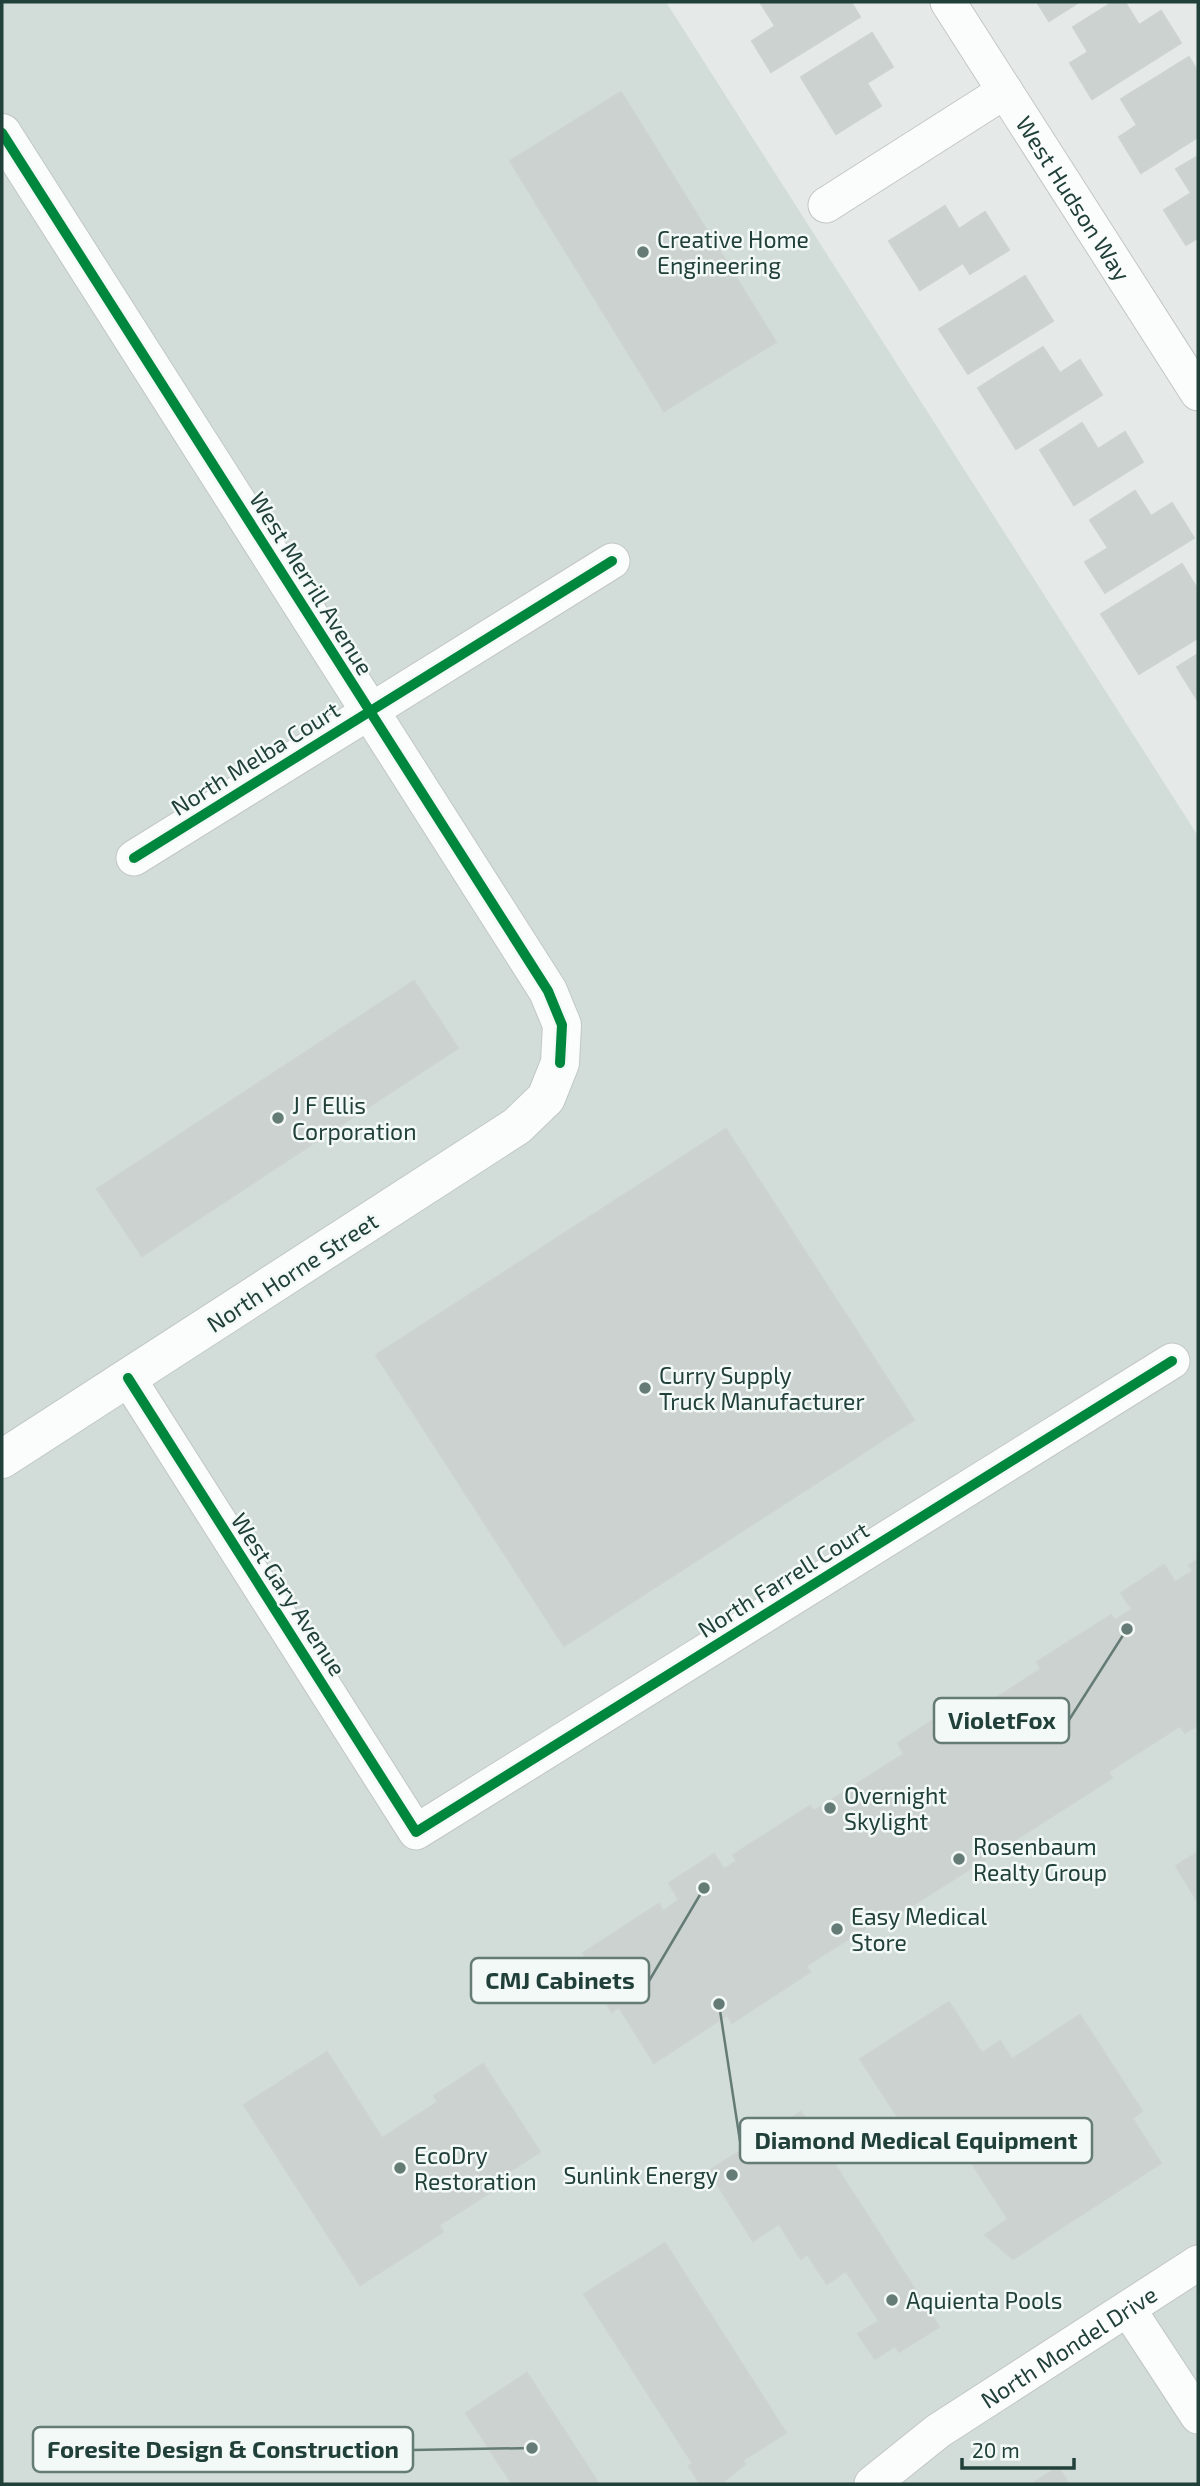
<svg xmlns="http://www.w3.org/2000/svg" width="1200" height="2486" font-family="'Exo 2',sans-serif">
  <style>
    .built { fill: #d2dcd8 }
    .building { fill: #ccd2d0; stroke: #cdd3d1; stroke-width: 2 }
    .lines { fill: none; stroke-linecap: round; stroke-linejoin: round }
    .street-casing { stroke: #c2c7c5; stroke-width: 37 }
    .secondary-casing { stroke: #c0c8c5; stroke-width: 40 }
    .street { stroke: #fbfcfc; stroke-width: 35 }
    .secondary { stroke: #fbfcfc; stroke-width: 38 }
    .cycleway-casing { stroke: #f3f9f6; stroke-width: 15 }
    .cycleway { stroke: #00873e; stroke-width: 10 }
    .poi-dot { fill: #657c76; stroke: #f3f9f6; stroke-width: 2.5 }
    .labels { text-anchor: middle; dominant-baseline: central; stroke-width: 5; stroke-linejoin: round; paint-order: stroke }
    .street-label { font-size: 23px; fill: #204039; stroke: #f3f9f6 }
    .poi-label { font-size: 23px; fill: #204039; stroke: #f3f9f6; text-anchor: start }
    .leader { fill: none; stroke: #657c76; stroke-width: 2.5 }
    .callout-dot { fill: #657c76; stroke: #f3f9f6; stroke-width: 2.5 }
    .callout { fill: #f3f9f6; stroke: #657c76; stroke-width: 2.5 }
    .callout-label { font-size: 24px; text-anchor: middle; font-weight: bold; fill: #204039 }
  </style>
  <rect width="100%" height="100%" fill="#e5eae8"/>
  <!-- built -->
  <path class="built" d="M 2,2 L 666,2 L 1198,836 L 1198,2484 L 2,2484 Z"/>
  <!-- building -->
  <g class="building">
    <path d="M 760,2 L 851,2 L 860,17 L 771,72 L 752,41 L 775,26 Z"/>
    <path d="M 1037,2 L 1079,2 L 1049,21 Z"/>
    <path d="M 1113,2 L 1125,2 L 1139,25 L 1161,11 L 1181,43 L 1092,99 L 1070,63 L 1088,52 L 1073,27 Z"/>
    <path d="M 872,33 L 893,67 L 867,83 L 881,106 L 836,134 L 801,77 Z"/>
    <path d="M 1189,57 L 1198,72 L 1198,137 L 1141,173 L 1119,137 L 1137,125 L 1121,99 Z"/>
    <path d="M 621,92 L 776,342 L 664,411 L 510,161 Z"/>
    <path d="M 1198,156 L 1198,238 L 1186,245 L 1164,210 L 1191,193 L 1176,169 Z"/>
    <path d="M 945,206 L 959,229 L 985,212 L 1009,250 L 970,274 L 963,263 L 920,290 L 889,241 Z"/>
    <path d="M 1025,276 L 1053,321 L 968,374 L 939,329 Z"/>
    <path d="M 1043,347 L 1060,373 L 1080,360 L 1102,395 L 1016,449 L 978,388 Z"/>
    <path d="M 1082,423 L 1098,449 L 1125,432 L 1143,462 L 1074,505 L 1040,450 Z"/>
    <path d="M 1135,491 L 1151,516 L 1172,503 L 1194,538 L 1105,593 L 1085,562 L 1108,548 L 1090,520 Z"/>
    <path d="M 1182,564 L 1198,590 L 1198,638 L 1139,674 L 1101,614 Z"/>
    <path d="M 1198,654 L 1198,701 L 1177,667 Z"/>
    <path d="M 414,981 L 458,1048 L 142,1256 L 97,1189 Z"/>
    <path d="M 726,1129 L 914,1420 L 564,1646 L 376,1355 Z"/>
    <path d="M 1198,1559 L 1198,1725 L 1185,1733 L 1180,1726 L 1108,1772 L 1112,1778 L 882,1925 L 878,1920 L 806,1966 L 810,1972 L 732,2023 L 727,2015 L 654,2063 L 619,2007 L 612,2012 L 594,1984 L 601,1980 L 583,1953 L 659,1904 L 663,1911 L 679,1900 L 669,1883 L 714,1854 L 724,1869 L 737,1861 L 733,1855 L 810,1806 L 814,1811 L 904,1754 L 898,1743 L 942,1714 L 951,1727 L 1041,1669 L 1037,1662 L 1111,1615 L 1115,1620 L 1132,1609 L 1121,1593 L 1164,1565 L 1175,1582 L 1193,1571 L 1189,1565 Z"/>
    <path d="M 1198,1852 L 1198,1902 L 1176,1866 Z"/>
    <path d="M 949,2002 L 1084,2213 L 1013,2259 L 985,2235 L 1008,2219 L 958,2142 L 928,2163 L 860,2059 Z"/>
    <path d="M 1080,2015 L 1142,2111 L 1132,2118 L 1161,2163 L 1084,2213 L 982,2053 L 1000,2041 L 1012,2059 Z"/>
    <path d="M 327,2052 L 382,2138 L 438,2102 L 434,2096 L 483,2064 L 540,2152 L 490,2184 L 494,2190 L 439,2225 L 443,2232 L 360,2285 L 244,2105 Z"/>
    <path d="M 801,2112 L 939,2327 L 899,2352 L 895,2346 L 875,2359 L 858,2334 L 879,2321 L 846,2271 L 827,2284 L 807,2254 L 801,2259 L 779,2224 L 753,2241 L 709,2171 Z"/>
    <path d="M 665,2243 L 786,2433 L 743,2460 L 745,2464 L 721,2484 L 700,2484 L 689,2466 L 693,2464 L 584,2294 Z"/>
    <path d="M 527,2373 L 599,2484 L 512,2484 L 466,2413 Z"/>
    <path d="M 1058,2467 L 1069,2484 L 1032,2484 Z"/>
  </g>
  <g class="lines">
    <defs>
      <g id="street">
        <path id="s1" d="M 948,2 L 1198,393"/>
        <path d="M 826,205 L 1005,91"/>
        <path d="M 134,858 L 612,561"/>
        <path d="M 128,1378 L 416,1832 L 1172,1361"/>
        <path d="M 1128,2309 L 1198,2416"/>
        <path id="s2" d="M 872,2484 L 938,2431 L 1198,2263"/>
      </g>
      <path id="secondary" d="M 2,133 L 548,991 L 562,1025 L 560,1063 L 546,1098 L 517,1126 L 2,1459"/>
    </defs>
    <!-- street casing -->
    <use href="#street" class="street-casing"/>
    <!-- secondary casing -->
    <use href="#secondary" class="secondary-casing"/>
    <!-- street -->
    <use href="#street" class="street"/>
    <!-- secondary -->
    <use href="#secondary" class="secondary"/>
    <defs>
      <g id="cycleway">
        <path d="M 2,133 L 548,991 L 562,1025 L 560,1063"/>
        <path d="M 134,858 L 612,561"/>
        <path d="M 128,1378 L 416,1832 L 1172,1361"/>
      </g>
    </defs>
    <!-- cycleway casing -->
    <use href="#cycleway" class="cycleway-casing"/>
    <!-- cycleway -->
    <use href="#cycleway" class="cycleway"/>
  </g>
  <!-- markers -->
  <g class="poi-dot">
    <circle cx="643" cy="252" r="7"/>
    <circle cx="278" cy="1118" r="7"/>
    <circle cx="645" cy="1388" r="7"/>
    <circle cx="830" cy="1808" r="7"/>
    <circle cx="959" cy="1859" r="7"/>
    <circle cx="837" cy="1929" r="7"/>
    <circle cx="400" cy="2168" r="7"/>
    <circle cx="732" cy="2175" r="7"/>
    <circle cx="892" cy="2300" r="7"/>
  </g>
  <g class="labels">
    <!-- street labels -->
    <g class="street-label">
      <text stroke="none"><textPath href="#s1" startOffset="233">West Hudson Way</textPath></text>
      <text transform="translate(312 583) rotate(58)">West Merrill Avenue</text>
      <text transform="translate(255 758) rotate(-32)">North Melba Court</text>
      <text transform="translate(292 1272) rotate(-33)">North Horne Street</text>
      <text transform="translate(783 1579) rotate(-32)">North Farrell Court</text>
      <text transform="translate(289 1594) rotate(57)">West Gary Avenue</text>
      <text stroke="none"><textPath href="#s2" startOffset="240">North Mondel Drive</textPath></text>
    </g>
    <!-- poi labels -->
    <g class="poi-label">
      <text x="657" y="239">Creative Home<tspan x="657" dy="26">Engineering</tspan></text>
      <text x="292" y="1105">J F Ellis<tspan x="292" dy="26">Corporation</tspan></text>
      <text x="659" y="1375">Curry Supply<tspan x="659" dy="26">Truck Manufacturer</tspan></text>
      <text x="844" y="1795">Overnight<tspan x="844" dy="26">Skylight</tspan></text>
      <text x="973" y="1846">Rosenbaum<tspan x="973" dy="26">Realty Group</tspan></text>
      <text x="851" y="1916">Easy Medical<tspan x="851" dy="26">Store</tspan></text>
      <text x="414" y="2155">EcoDry<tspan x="414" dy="26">Restoration</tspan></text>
      <text x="718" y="2175" text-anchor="end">Sunlink Energy</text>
      <text x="906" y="2300">Aquienta Pools</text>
    </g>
  </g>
  <!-- callouts -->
  <path class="leader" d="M1127 1629L1069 1720M704 1888L649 1981M719 2004L740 2141M532 2448L413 2450"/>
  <g class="callout-dot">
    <circle cx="1127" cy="1629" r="7"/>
    <circle cx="704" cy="1888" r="7"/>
    <circle cx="719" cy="2004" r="7"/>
    <circle cx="532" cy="2448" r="7"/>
  </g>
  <g class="callout">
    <rect x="934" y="1698" width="135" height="45" rx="7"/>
    <rect x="471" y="1958" width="178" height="45" rx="7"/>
    <rect x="740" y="2118" width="352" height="45" rx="7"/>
    <rect x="33" y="2427" width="380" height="45" rx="7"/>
  </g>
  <g class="callout-label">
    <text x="1002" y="1729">VioletFox</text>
    <text x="560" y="1989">CMJ Cabinets</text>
    <text x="916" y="2149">Diamond Medical Equipment</text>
    <text x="223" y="2458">Foresite Design &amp; Construction</text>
  </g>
  <!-- border -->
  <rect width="1200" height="2486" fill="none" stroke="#204039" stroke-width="7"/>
  <!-- scale -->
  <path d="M962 2458v10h112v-10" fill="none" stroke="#204039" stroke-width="3.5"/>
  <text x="972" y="2458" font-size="21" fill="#204039" stroke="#f3f9f6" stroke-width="5" paint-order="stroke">20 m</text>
</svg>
